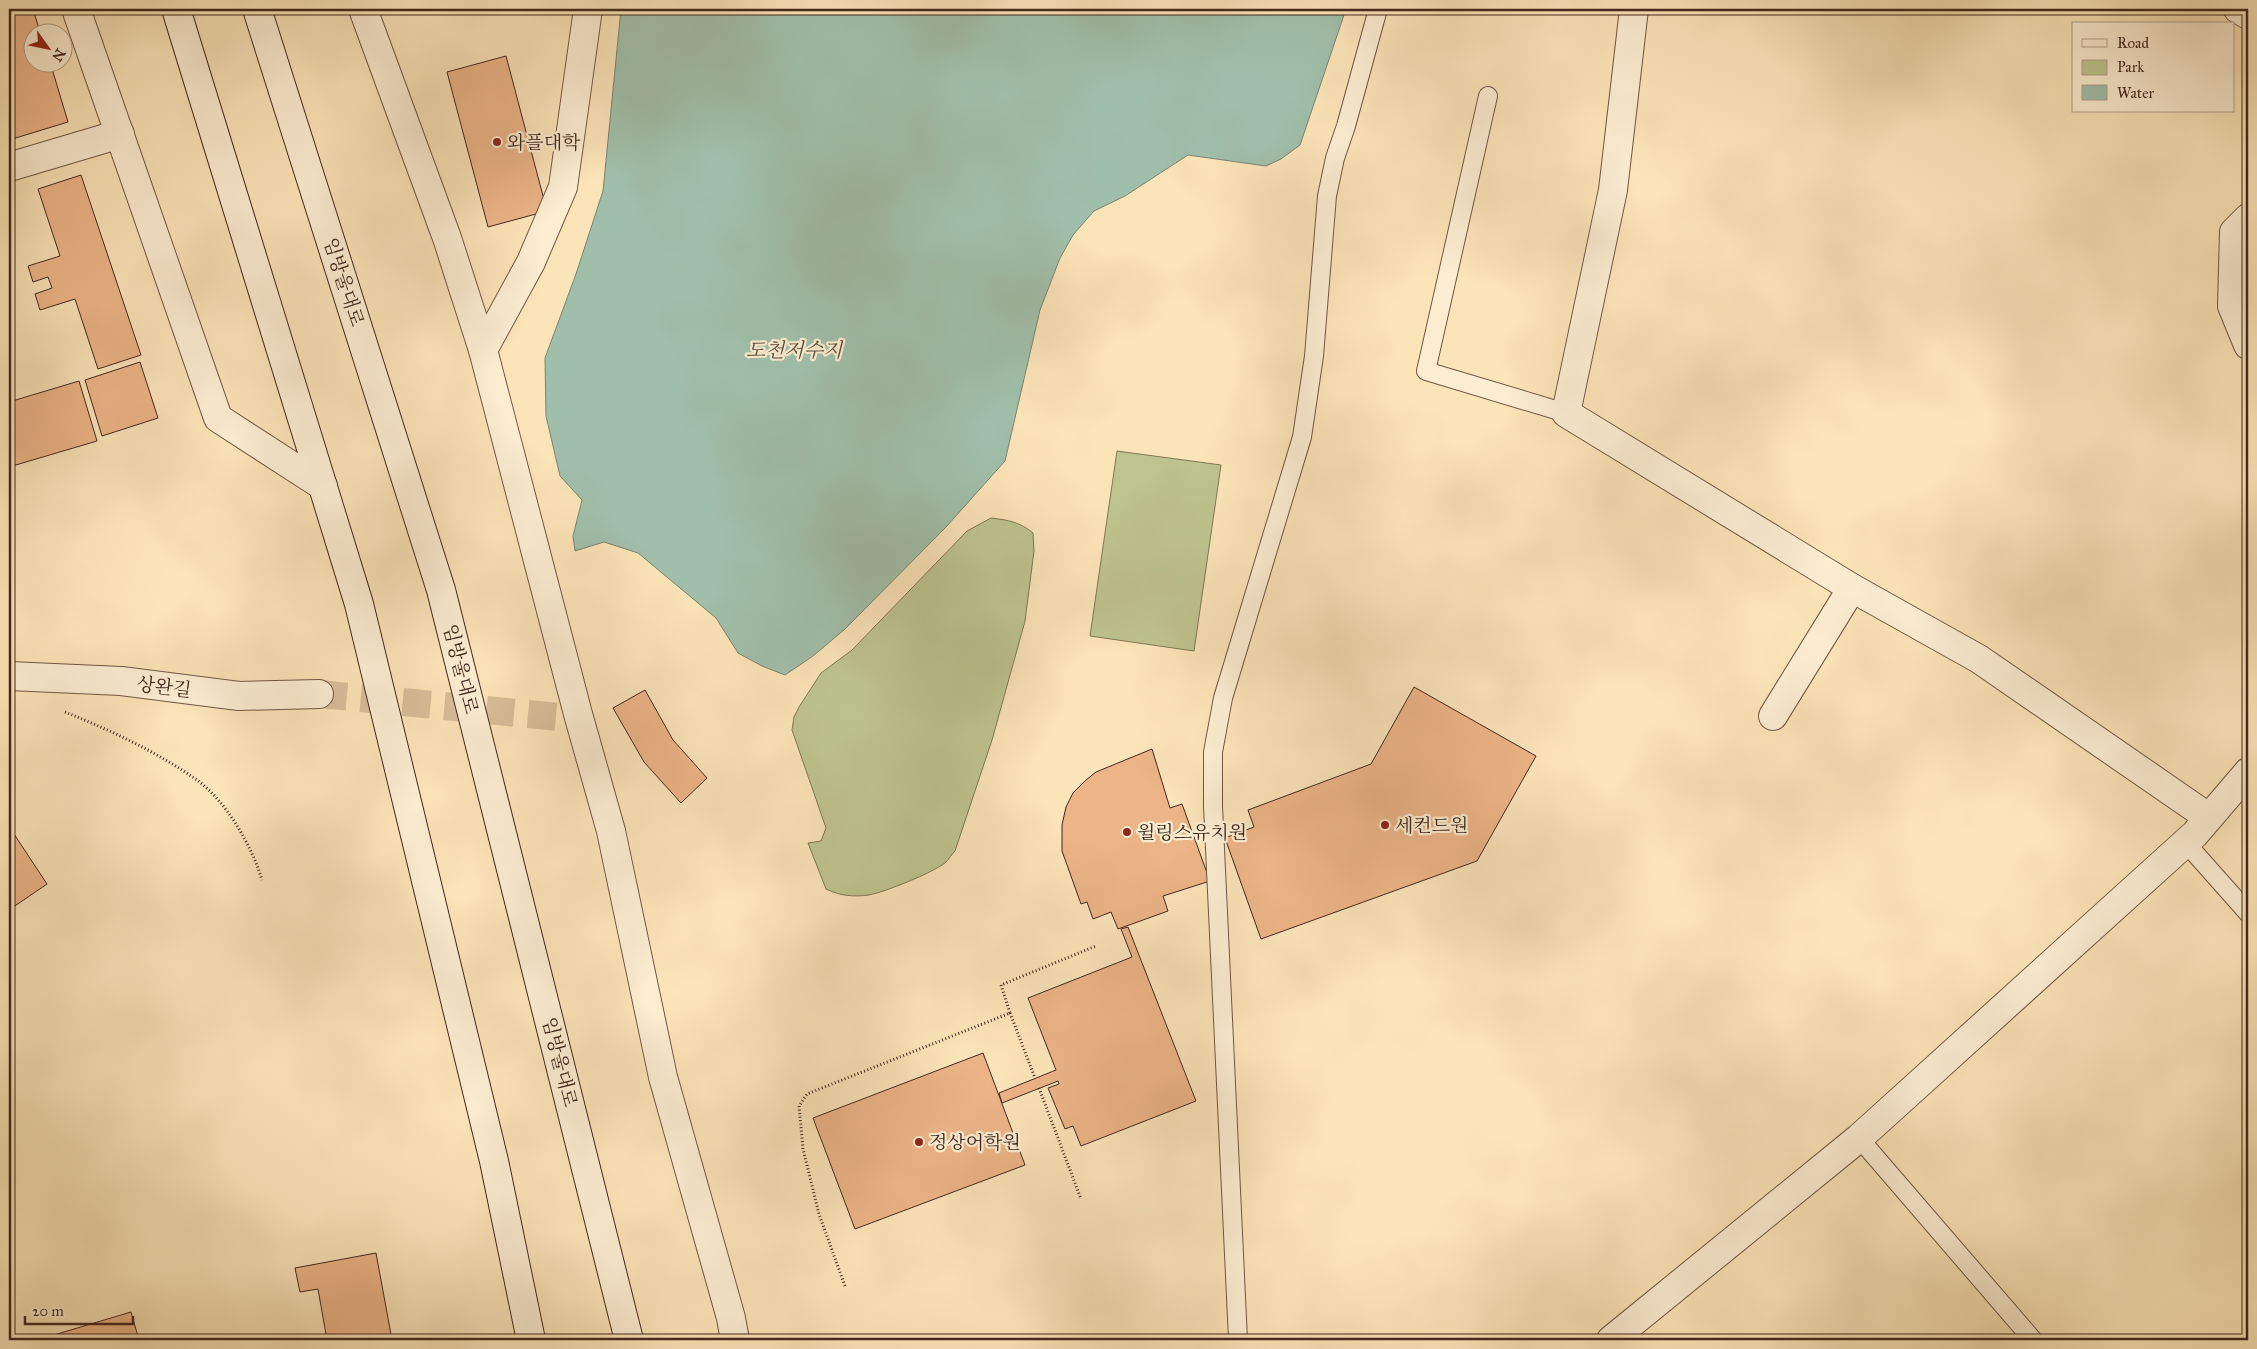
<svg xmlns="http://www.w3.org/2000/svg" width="2257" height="1349" font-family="'IM FELL Great Primer','Noto Serif KR',serif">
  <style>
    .green { fill: #bec48f; stroke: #807656 }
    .water { fill: #a0bfaa; stroke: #7a8372 }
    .building { fill: #ecb487; stroke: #42281d }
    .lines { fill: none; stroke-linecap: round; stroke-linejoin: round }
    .street-tunnel { stroke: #d6be99; stroke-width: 28; stroke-dasharray: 28 14; stroke-linecap: butt }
    .lane-casing { stroke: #705744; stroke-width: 20 }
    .street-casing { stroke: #705744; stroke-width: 30 }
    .secondary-casing { stroke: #42281d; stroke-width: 30 }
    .path { stroke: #42281d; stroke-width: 3; stroke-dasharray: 1 2.5; stroke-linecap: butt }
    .lane { stroke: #fcedd1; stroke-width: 18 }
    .street { stroke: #fcedd1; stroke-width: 28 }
    .secondary { stroke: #fcedd1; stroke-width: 28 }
    .poi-dot { fill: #8f2418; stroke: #fcedd1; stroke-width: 2 }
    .labels { text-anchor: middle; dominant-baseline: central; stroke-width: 4.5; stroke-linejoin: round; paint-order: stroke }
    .poi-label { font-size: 19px; fill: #42281d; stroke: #fcedd1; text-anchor: start }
    .street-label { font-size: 19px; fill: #42281d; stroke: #fcedd1 }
    .water-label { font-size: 20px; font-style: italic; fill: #5a4e40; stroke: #fcedd1 }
  </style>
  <rect width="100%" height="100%" fill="#fbe4b8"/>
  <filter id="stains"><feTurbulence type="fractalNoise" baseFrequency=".004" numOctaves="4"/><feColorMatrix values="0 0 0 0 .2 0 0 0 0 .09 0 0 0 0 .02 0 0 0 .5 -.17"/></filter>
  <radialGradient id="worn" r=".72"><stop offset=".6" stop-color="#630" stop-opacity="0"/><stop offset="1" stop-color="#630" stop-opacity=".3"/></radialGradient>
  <!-- green -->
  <g class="green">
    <path d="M 1117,451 L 1221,465 L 1194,651 L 1090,636 Z"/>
    <path d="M 991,518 C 1008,520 1020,522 1033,533 L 1034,551 L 1025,621 L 992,740 L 955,851 C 952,854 949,859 945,863 C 932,873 885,892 869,895 C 854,897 840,896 826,889 L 808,843 L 821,841 L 826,828 L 792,730 L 794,717 L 799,707 L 821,673 L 852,650 L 967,531 Z"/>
  </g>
  <!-- water -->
  <path class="water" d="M 621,9 L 1346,9 L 1300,145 L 1281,159 L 1266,166 L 1188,155 L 1125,196 L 1094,211 L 1073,235 L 1060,258 L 1040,310 L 1005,461 L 946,527 L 845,629 L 813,656 L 785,675 L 762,666 L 738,653 L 716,618 L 638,553 L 604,542 L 575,551 L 573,536 L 582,500 L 560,476 L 546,416 L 545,358 L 576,274 L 603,191 Z"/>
  <!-- building -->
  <g class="building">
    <path d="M 9,9 L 33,9 L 40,32 L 32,32 L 32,62 L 50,62 L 68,122 L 9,140 Z"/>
    <path d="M 506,56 L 547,211 L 488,227 L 447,72 Z"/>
    <path d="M 81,175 L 141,355 L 98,369 L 75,299 L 40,310 L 35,294 L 52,288 L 48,277 L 33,282 L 28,266 L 60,256 L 38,189 Z"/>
    <path d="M 140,362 L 158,418 L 102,436 L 85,380 Z"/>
    <path d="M 79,381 L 97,441 L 9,467 L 9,402 Z"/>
    <path d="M 1414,687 L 1536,756 L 1477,861 L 1261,939 L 1225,838 L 1254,827 L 1248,810 L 1371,764 Z"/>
    <path d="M 645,690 L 673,740 L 707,778 L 681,803 L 644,762 L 613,708 Z"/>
    <path d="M 1152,749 L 1170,808 L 1182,804 L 1210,881 L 1163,896 L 1168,911 L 1118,929 L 1111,912 L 1093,919 L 1087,902 L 1081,904 L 1062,851 L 1062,825 L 1066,807 L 1073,793 L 1086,780 L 1096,772 Z"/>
    <path d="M 10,828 L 47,884 L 9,910 L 9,829 Z"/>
    <path d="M 1128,927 L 1196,1101 L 1081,1146 L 1073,1126 L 1065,1129 L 1048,1088 L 1059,1084 L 1058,1081 L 1002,1103 L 999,1093 L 1056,1070 L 1028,998 L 1132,957 L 1121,929 Z"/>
    <path d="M 983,1053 L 1025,1165 L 855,1229 L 813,1118 Z"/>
    <path d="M 376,1253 L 392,1340 L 327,1340 L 318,1289 L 300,1292 L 295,1268 Z"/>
    <path d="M 131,1312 L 139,1340 L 37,1340 Z"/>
  </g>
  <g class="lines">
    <!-- street-tunnel -->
    <path class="street-tunnel" d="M 319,694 L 559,717"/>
    <defs>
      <g id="lane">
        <path d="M 1488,96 L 1426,371 L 1566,413"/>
        <path d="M 2185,842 L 2248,913"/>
        <path d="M 1859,1138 L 2033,1340"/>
        <path d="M 1238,1340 L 1213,806 L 1213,752 L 1223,698 L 1302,437 L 1314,356 L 1327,196 L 1335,158 L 1346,126 L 1378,9"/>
      </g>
      <g id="street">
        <path d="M 76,9 L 218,418 L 323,486"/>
        <path d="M 363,9 L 447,238 L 483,350 L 578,714 L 611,831 L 663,1077 L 731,1318 L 735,1340"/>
        <path d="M 1634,9 L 1613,190 L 1566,413 L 1852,588 L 1979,659 L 2208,817"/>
        <path d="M 2238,9 L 2248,15"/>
        <path d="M 9,167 L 120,134"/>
        <path d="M 2248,218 L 2234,232 L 2232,306 L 2248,345"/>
        <path d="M 483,350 L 531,262 L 563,187 L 588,9"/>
        <path d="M 9,676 L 121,681 L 239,696 L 319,694"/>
        <path d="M 1773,716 L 1852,588"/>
        <path d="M 1611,1340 L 1859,1138 L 2195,834 L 2248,772"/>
      </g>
      <g id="secondary">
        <path d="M 176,9 L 359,604 L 494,1161 L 531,1340"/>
        <path d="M 257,9 L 441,590 L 629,1340"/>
      </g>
    </defs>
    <!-- lane casing -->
    <use href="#lane" class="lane-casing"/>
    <!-- street casing -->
    <use href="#street" class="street-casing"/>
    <!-- secondary casing -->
    <use href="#secondary" class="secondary-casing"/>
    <!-- path -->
    <g class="path">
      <path d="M 65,712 C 110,730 157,752 197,780 C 226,801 252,846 262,880"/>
      <path d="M 1010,1013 L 1035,1078"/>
      <path d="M 1039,1088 L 1081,1199"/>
      <path d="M 845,1286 L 819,1214 L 803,1149 L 799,1106 L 807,1094 L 1010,1013 L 1001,985 L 1096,946"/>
    </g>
    <!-- lane -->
    <use href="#lane" class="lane"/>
    <!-- street -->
    <use href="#street" class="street"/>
    <!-- secondary -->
    <use href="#secondary" class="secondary"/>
  </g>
  <!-- markers -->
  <g class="poi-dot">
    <circle cx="497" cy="142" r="5"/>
    <circle cx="1385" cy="825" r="5"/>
    <circle cx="1127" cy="832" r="5"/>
    <circle cx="919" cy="1142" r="5"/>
  </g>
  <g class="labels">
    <!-- poi labels -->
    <g class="poi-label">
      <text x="507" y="142">와플대학</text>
      <text x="1395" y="825">세컨드원</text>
      <text x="1137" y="832">윌링스유치원</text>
      <text x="929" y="1142">정상어학원</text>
    </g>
    <!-- street labels -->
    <g class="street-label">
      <text transform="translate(344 282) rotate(72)">임방울대로</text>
      <text transform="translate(461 669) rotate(76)">임방울대로</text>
      <text transform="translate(164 687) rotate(7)">상완길</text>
      <text transform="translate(560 1062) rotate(76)">임방울대로</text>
    </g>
    <!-- water labels -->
    <g class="water-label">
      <text x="794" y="350">도천저수지</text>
    </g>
  </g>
  <!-- margin -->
  <rect width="2257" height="1349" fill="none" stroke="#fbe4b8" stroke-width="30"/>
  <rect x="10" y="10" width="2237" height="1329" fill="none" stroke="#42281d" stroke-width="2.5"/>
  <rect x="15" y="15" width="2227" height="1319" fill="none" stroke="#42281d"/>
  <!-- legend -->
  <rect x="2072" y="22" width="162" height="90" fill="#fcedd1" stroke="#b29e89"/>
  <rect x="2082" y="39" width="25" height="8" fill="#fcedd1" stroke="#b29e89"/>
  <text x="2117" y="48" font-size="15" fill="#42281d">Road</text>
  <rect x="2082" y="60" width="25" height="15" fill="#bec48f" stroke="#b29e89"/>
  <text x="2117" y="72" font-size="15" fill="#42281d">Park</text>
  <rect x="2082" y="85" width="25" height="15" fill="#a0bfaa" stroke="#b29e89"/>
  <text x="2117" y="98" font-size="15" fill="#42281d">Water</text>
  <!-- north arrow -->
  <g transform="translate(48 48) rotate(123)"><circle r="24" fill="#fcedd1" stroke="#b29e89"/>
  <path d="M0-4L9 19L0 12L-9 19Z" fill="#8f2418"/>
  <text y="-8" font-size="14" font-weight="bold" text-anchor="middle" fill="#42281d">N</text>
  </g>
  <!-- scale -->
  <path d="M25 1316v8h108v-8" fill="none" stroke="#42281d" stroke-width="2.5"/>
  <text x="32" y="1316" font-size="15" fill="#42281d" stroke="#fcedd1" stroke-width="4" paint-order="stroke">20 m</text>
  <rect width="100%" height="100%" filter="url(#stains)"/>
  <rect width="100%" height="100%" fill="url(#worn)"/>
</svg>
